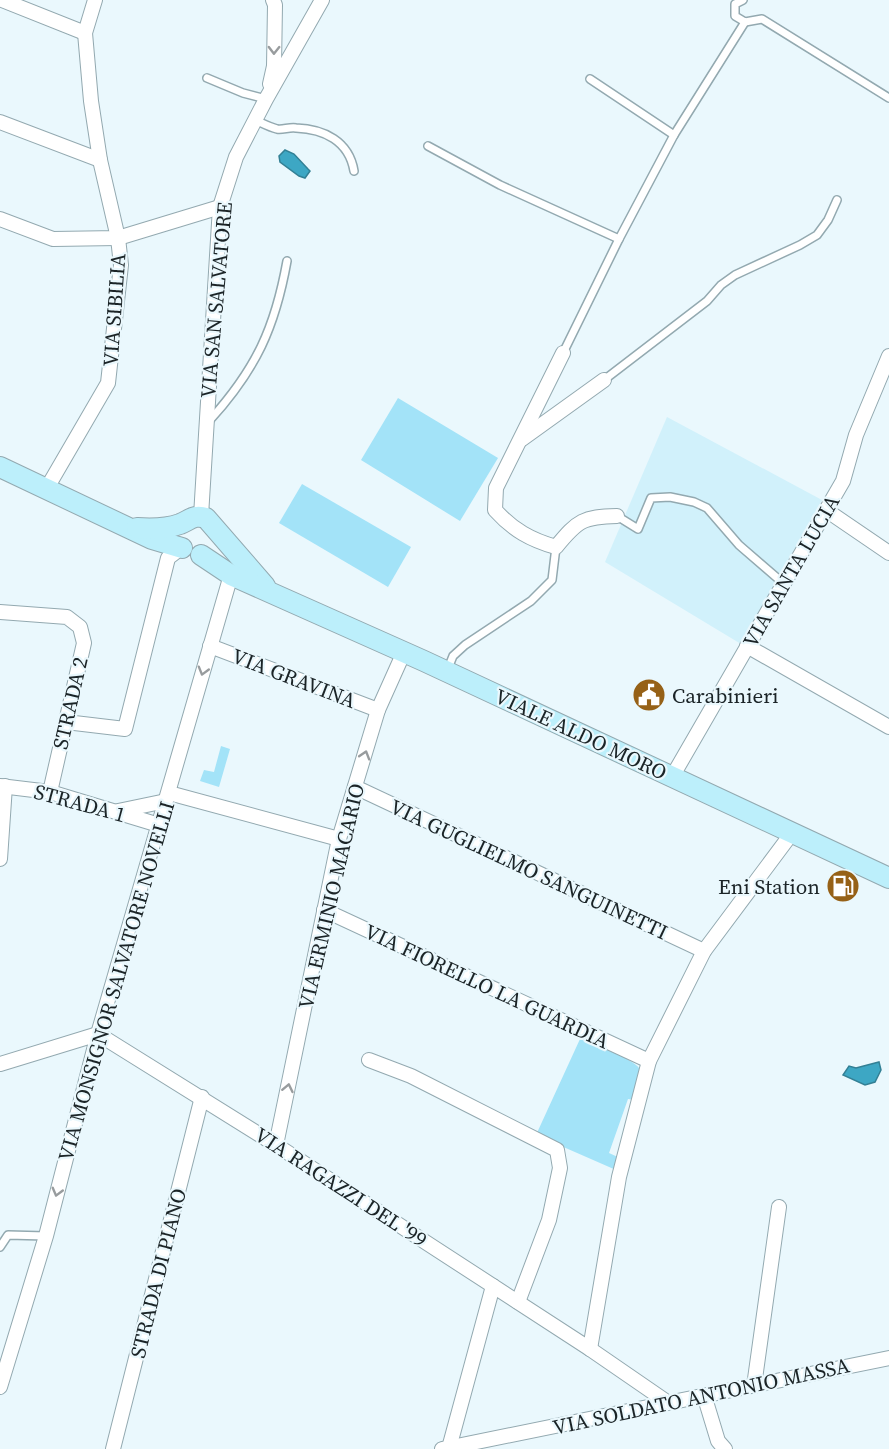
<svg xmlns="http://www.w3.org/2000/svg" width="889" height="1449" font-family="'Source Serif 4',serif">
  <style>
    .built { fill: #d1f1fb }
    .green { fill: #a3e3f8 }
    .water { fill: #3da7c4; stroke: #338095; stroke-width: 1.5 }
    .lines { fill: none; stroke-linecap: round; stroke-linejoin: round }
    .lane-casing { stroke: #93a9b0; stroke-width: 10 }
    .street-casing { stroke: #93a9b0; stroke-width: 16 }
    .secondary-casing { stroke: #93a9b0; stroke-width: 22 }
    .lane { stroke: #fff; stroke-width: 7 }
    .street { stroke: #fff; stroke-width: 14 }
    .secondary { stroke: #bceffb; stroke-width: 20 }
    .oneway { stroke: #989c9e }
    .labels { text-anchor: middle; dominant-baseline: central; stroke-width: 4.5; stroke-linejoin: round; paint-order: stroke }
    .street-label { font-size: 21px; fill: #1b2427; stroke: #eaf8fd }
    .poi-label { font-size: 21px; fill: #1b2427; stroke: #eaf8fd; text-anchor: start }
  </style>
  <rect width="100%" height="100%" fill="#eaf8fd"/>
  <!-- built -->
  <path class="built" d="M 667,417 L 822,500 L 741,644 L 605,562 Z"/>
  <!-- green -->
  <g class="green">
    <path d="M 398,398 L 498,458 L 460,521 L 361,460 Z"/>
    <path d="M 302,484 L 411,547 L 388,587 L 279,523 Z"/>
    <path d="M 221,746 L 230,749 L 219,787 L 200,781 L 204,770 L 214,772 Z"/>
    <path d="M 580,1039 C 591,1044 634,1059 639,1068 C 644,1076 637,1092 635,1100 L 628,1099 L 609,1153 L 620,1158 L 616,1170 L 536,1135 Z"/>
  </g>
  <!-- water -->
  <g class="water">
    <path d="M 285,150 L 294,154 L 308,169 L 310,171 L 305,178 L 299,176 L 280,162 L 279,156 Z"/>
    <path d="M 879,1062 L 881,1070 L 875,1082 L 865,1085 L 843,1075 L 849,1066 L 856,1068 Z"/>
  </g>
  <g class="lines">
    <defs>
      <g id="lane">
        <path d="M 743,0 L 735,4 L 735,16 L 745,22 L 762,19 L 889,98"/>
        <path d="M 207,78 L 243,93 L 266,99"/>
        <path d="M 590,79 L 674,135"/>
        <path d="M 255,120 C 262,123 269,127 277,129 C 283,130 289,127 296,128 C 324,129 349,141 354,171"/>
        <path d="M 428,146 L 500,185 L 619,239"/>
        <path d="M 563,353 L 619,239 L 674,135 L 745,22"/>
        <path d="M 604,380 L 707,301 L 721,285 L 735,275 L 800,245 L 817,235 L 828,220 L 837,200"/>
        <path d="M 210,420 C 256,369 275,328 287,261"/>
        <path d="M 617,516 L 638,529 L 651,498 L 670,497 L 694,502 L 707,508 L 739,545 L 783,583"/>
        <path d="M 447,671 L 453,656 L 465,645 L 531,601 L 552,580 L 556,547"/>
        <path d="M 0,1247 L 8,1235 L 46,1236"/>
      </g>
      <g id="street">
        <path d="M 2,0 L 85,33"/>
        <path d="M 270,84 L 274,66 L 275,5 L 273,0"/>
        <path d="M 0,122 L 100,160"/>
        <path d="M 0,219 L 53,239 L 118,238 L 220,207"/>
        <path d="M 563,353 L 496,488 L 495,510 C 513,530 531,540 556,547 C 578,520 583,517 617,516"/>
        <path d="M 522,439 L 604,380"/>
        <path d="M 47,488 L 108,383 L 121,265 L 118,238 L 100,160 L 91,101 L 85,33 L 95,0"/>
        <path d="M 826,510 L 889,553"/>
        <path d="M 201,516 L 220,207 L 236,157 L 266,99 L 322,0"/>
        <path d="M 0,612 L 67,617 L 80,627 L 84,643 L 50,792"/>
        <path d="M 210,646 L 378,710"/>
        <path d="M 747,646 L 889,727"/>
        <path d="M 66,722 L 125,729 L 168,558 L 181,548"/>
        <path d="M 672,777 L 843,481 L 856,435 L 889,356"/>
        <path d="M 0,786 L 50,792 L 159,825"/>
        <path d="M 355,787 L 704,951"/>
        <path d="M 169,793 L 339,839"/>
        <path d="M 118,811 L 166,801"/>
        <path d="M 0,859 L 5,786"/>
        <path d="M 324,910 L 649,1061"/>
        <path d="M 369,1060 L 411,1076 L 557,1150 L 560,1168 L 549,1220 L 518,1302"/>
        <path d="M 0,1064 L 98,1034 L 276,1145 L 590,1349 L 667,1402"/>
        <path d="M 276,1145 L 339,839 L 378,710 L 404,652"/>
        <path d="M 590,1349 L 619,1177 L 649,1061 L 704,951 L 792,833"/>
        <path d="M 754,1386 L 779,1207"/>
        <path d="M 0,1387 L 46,1236 L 98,1034 L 231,575"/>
        <path d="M 704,1395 L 718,1441 L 725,1449"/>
        <path d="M 449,1448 L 493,1286"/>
        <path d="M 113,1449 L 202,1097"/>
        <path d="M 442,1449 L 889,1358"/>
      </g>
      <g id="secondary">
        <path d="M 0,467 L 152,539 L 182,548"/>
        <path d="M 137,528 C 151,529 166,529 180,524 C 190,520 194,514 206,518 L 265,586"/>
        <path d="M 201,555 L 231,575 L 424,661 L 889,878"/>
      </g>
    </defs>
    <!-- lane casing -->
    <use href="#lane" class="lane-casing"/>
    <!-- street casing -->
    <use href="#street" class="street-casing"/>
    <!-- secondary casing -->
    <use href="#secondary" class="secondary-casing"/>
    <!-- lane -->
    <use href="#lane" class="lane"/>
    <!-- street -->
    <use href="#street" class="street"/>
    <!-- secondary -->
    <use href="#secondary" class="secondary"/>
  </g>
  <!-- one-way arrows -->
  <defs><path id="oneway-chevron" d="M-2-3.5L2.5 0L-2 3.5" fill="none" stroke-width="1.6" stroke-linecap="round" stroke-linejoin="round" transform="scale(1.5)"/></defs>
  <g class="oneway">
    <use href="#oneway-chevron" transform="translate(274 50) rotate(91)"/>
    <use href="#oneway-chevron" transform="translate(203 671) rotate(106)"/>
    <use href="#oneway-chevron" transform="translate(365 755) rotate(-73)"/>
    <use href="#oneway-chevron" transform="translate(288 1088) rotate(-78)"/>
    <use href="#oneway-chevron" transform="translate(57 1192) rotate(105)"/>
  </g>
  <!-- icons -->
  <defs>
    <symbol id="civic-disc" viewBox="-11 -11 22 22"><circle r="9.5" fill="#966117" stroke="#eaf8fd"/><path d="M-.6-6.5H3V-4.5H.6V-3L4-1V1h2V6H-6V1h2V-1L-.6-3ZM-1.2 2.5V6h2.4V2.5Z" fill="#fff"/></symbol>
    <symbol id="fuel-disc" viewBox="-11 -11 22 22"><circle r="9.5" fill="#966117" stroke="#eaf8fd"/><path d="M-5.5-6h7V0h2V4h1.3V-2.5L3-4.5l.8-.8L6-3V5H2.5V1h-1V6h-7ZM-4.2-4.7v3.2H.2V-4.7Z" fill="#fff"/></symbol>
  </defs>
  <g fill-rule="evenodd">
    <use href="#civic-disc" x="630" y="676" width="38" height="38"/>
    <use href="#fuel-disc" x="824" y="867" width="38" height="38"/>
  </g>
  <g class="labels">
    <!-- street labels -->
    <g class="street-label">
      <text transform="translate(216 300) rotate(-85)">VIA SAN SALVATORE</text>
      <text transform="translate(114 310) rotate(-86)">VIA SIBILIA</text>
      <text transform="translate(791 571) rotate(-60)">VIA SANTA LUCIA</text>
      <text transform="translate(294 678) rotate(21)">VIA GRAVINA</text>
      <text transform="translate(70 703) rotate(-77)">STRADA 2</text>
      <text transform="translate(581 734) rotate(25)">VIALE ALDO MORO</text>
      <text transform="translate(80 803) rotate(15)">STRADA 1</text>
      <text transform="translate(529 869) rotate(25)">VIA GUGLIELMO SANGUINETTI</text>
      <text transform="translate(331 896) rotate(-77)">VIA ERMINIO MACARIO</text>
      <text transform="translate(116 981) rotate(-74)">VIA MONSIGNOR SALVATORE NOVELLI</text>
      <text transform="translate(487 986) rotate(25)">VIA FIORELLO LA GUARDIA</text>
      <text transform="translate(341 1187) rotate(33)">VIA RAGAZZI DEL '99</text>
      <text transform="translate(158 1273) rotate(-76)">STRADA DI PIANO</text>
      <text transform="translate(701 1396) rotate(-12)">VIA SOLDATO ANTONIO MASSA</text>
    </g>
    <!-- poi labels -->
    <g class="poi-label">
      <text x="672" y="695">Carabinieri</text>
      <text x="820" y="886" text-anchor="end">Eni Station</text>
    </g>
  </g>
</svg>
